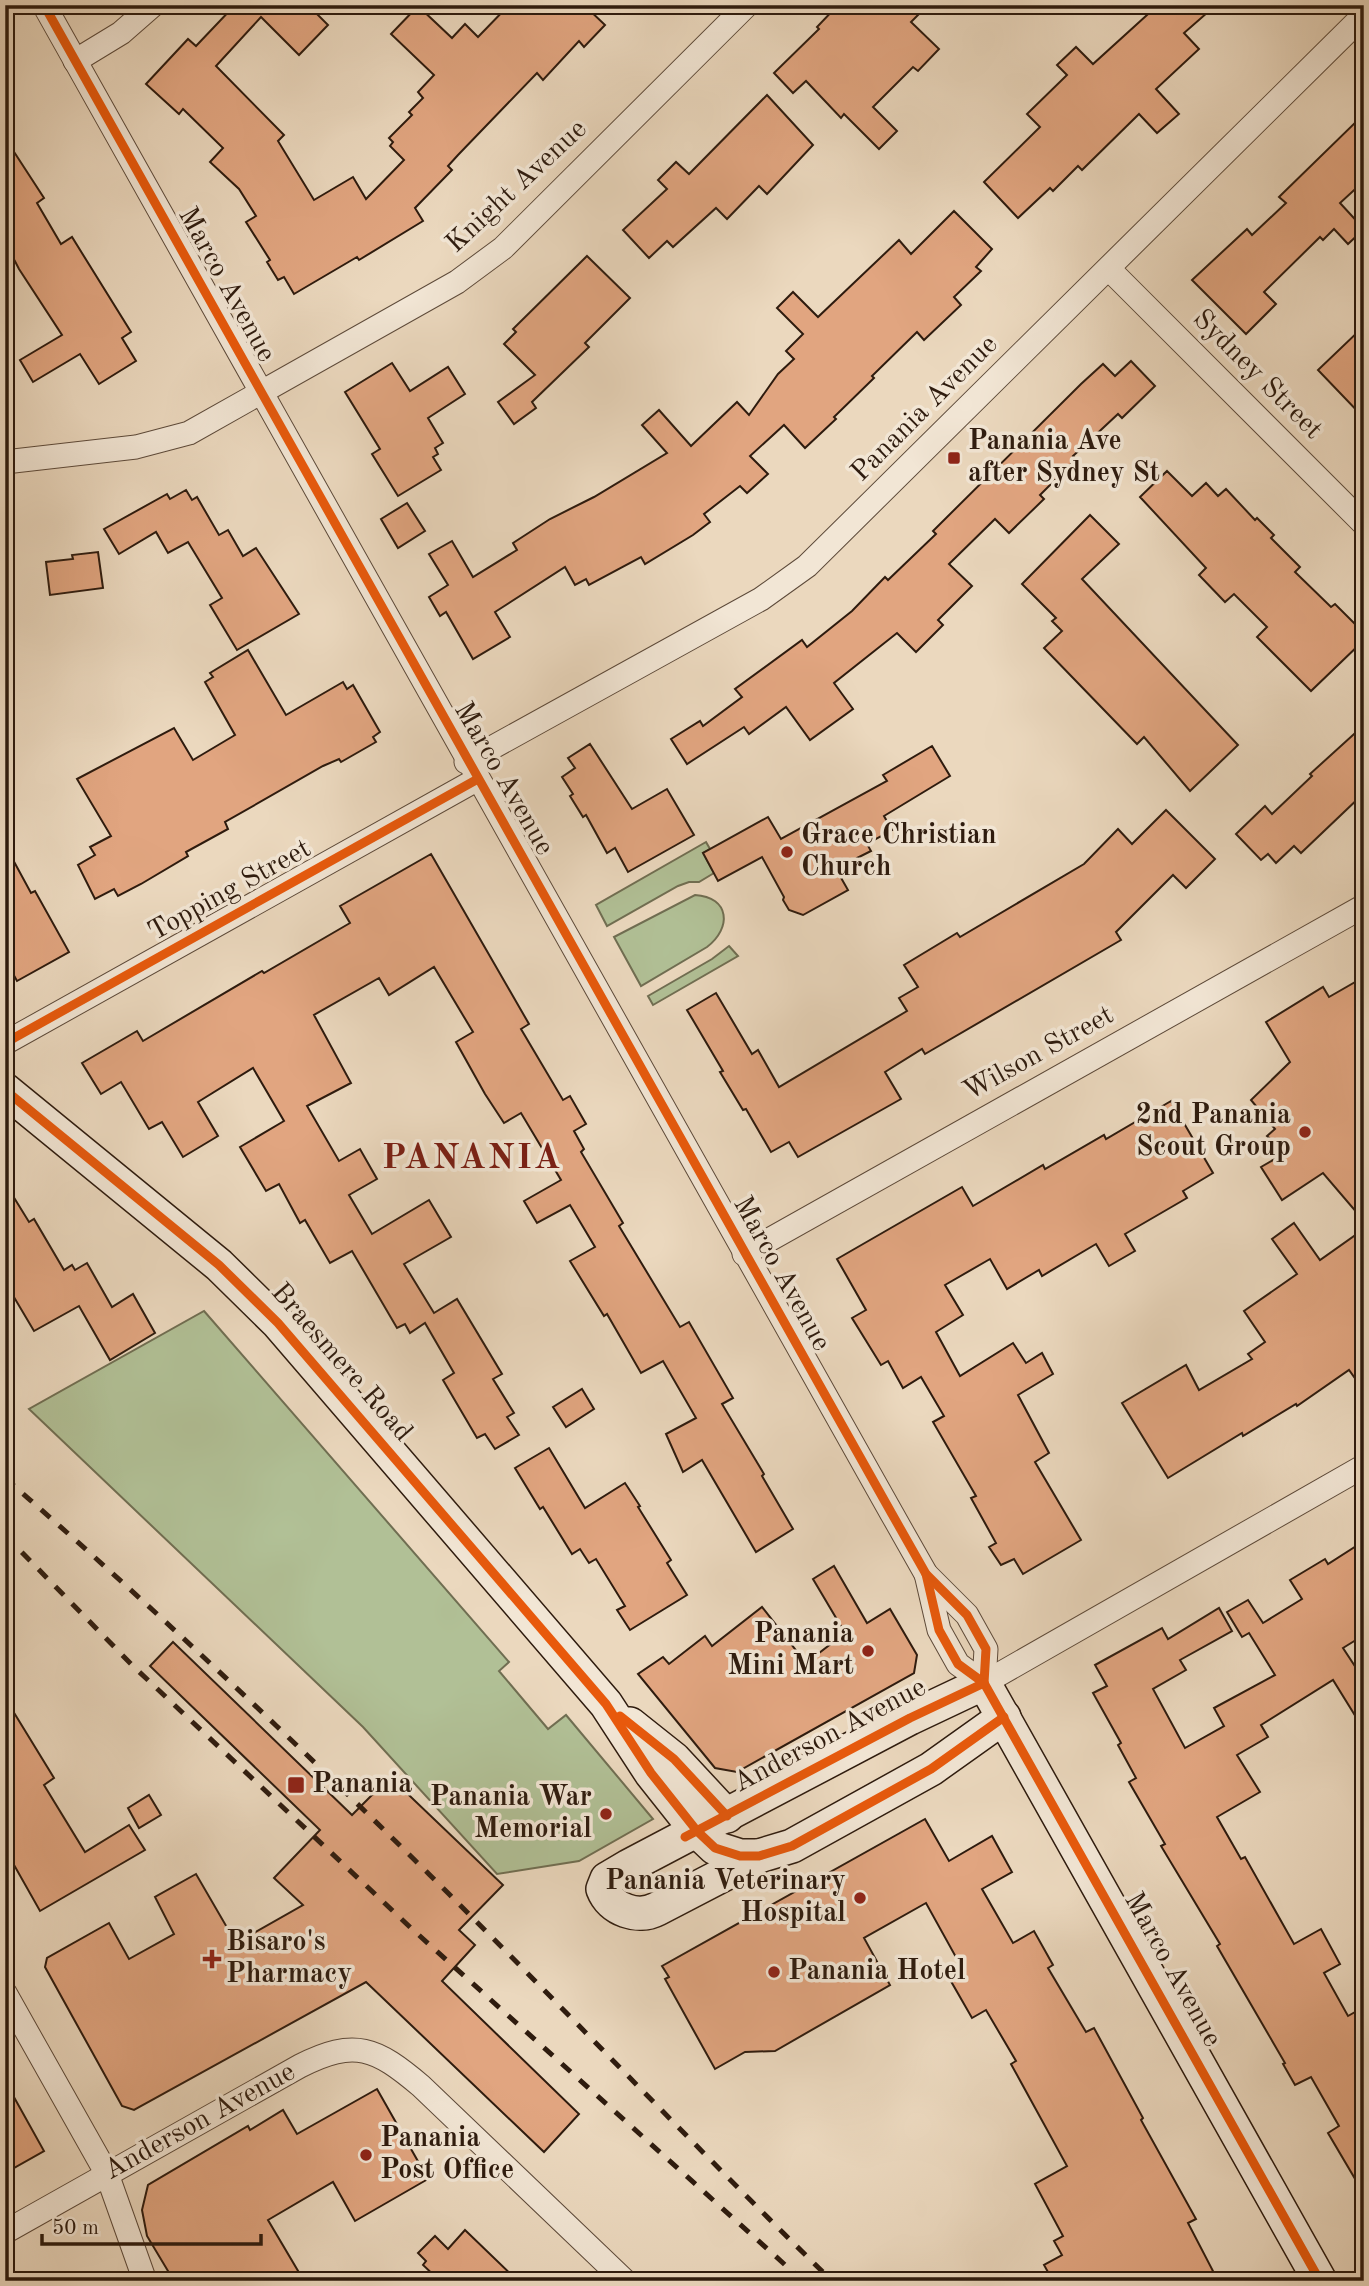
<svg xmlns="http://www.w3.org/2000/svg" width="1369" height="2286" font-family="'Old Standard TT',serif">
  <style>
    .green { fill: #b1c096; stroke: #706e52; stroke-width: 2 }
    .building { fill: #e1a580; stroke: #2e1b0e; stroke-width: 2 }
    .lines { fill: none; stroke-linecap: round; stroke-linejoin: round }
    .street-casing { stroke: #5d4a3a; stroke-width: 25 }
    .secondary-casing { stroke: #2e1b0e; stroke-width: 36 }
    .street { stroke: #f2e6d5; stroke-width: 23 }
    .secondary { stroke: #f2e6d5; stroke-width: 33 }
    .rail { stroke: #2e1b0e; stroke-width: 5; stroke-dasharray: 12 12; stroke-linecap: butt }
    .cycleway-casing { stroke: #f2e6d5; stroke-width: 13 }
    .cycleway { stroke: #e8590c; stroke-width: 9 }
    .poi-dot { fill: #8f2418; stroke: #f2e6d5; stroke-width: 2.5 }
    .labels { text-anchor: middle; dominant-baseline: central; stroke-width: 7; stroke-linejoin: round; paint-order: stroke }
    .street-label { font-size: 28px; fill: #2e1b0e; stroke: #f2e6d5 }
    .poi-label { font-size: 28px; font-weight: bold; fill: #2e1b0e; stroke: #f2e6d5; text-anchor: start }
    .district-label { font-size: 35px; font-weight: bold; letter-spacing: 2px; fill: #7a1f14; stroke: #f2e6d5 }
  </style>
  <rect width="100%" height="100%" fill="#ebd8be"/>
  <filter id="stains"><feTurbulence type="fractalNoise" baseFrequency=".00286" numOctaves="4"/><feColorMatrix values="0 0 0 0 .2 0 0 0 0 .09 0 0 0 0 .02 0 0 0 .5 -.17"/></filter>
  <radialGradient id="worn" r=".72"><stop offset=".6" stop-color="#630" stop-opacity="0"/><stop offset="1" stop-color="#630" stop-opacity=".3"/></radialGradient>
  <!-- green -->
  <g class="green">
    <path d="M 706,842 L 710,849 L 703,853 L 714,873 L 699,882 L 689,882 L 678,886 L 607,926 L 596,905 Z"/>
    <path d="M 695,895 C 730,897 732,928 707,947 L 641,986 L 614,937 Z"/>
    <path d="M 729,946 L 738,956 L 653,1005 L 648,996 L 712,959 Z"/>
    <path d="M 204,1311 L 509,1662 L 499,1671 L 548,1729 L 566,1715 L 653,1819 L 579,1861 L 497,1874 L 363,1727 L 29,1409 Z"/>
  </g>
  <!-- building -->
  <g class="building">
    <path d="M 235,5 L 308,5 L 328,25 L 299,55 L 261,17 L 216,66 L 284,135 L 278,141 L 314,200 L 353,177 L 366,199 L 404,160 L 390,146 L 393,142 L 389,138 L 412,115 L 409,112 L 423,98 L 418,92 L 434,75 L 391,34 L 418,6 L 452,38 L 465,24 L 478,37 L 509,5 L 584,5 L 605,25 L 584,47 L 579,41 L 543,80 L 537,73 L 458,155 L 448,166 L 452,170 L 415,208 L 423,221 L 359,260 L 357,257 L 294,294 L 284,277 L 278,280 L 267,262 L 270,260 L 246,222 L 256,216 L 239,189 L 210,162 L 223,148 L 183,109 L 179,114 L 146,84 L 188,39 L 196,46 Z"/>
    <path d="M 838,5 L 928,5 L 911,22 L 939,49 L 918,71 L 913,67 L 873,107 L 897,131 L 879,149 L 844,114 L 841,118 L 806,81 L 793,93 L 774,73 L 819,29 L 817,27 Z"/>
    <path d="M 1158,5 L 1216,5 L 1184,33 L 1199,49 L 1156,89 L 1179,114 L 1157,133 L 1139,114 L 1082,170 L 1078,166 L 1053,191 L 1050,188 L 1018,218 L 984,182 L 1040,127 L 1027,114 L 1067,75 L 1057,65 L 1076,47 L 1093,64 Z"/>
    <path d="M 767,95 L 813,145 L 767,194 L 759,186 L 727,219 L 716,208 L 673,247 L 667,241 L 649,258 L 623,230 L 667,189 L 658,180 L 676,162 L 689,174 Z"/>
    <path d="M 1364,114 L 1364,181 L 1340,203 L 1364,229 L 1348,244 L 1334,229 L 1323,240 L 1320,237 L 1264,292 L 1276,304 L 1246,334 L 1192,280 L 1247,229 L 1252,235 L 1286,203 L 1279,197 Z"/>
    <path d="M 5,138 L 44,198 L 37,203 L 61,244 L 72,237 L 131,332 L 122,338 L 136,361 L 99,384 L 80,354 L 33,382 L 20,360 L 62,335 L 19,269 L 5,242 Z"/>
    <path d="M 954,211 L 992,249 L 976,267 L 981,271 L 954,297 L 961,305 L 924,340 L 917,332 L 872,376 L 874,378 L 834,417 L 836,419 L 805,448 L 784,425 L 750,456 L 768,474 L 747,493 L 740,486 L 704,514 L 710,522 L 693,535 L 645,564 L 641,557 L 589,585 L 586,579 L 575,585 L 565,567 L 495,612 L 510,637 L 473,659 L 446,612 L 440,616 L 429,597 L 448,585 L 429,554 L 452,541 L 473,577 L 517,550 L 513,543 L 550,519 L 594,497 L 667,453 L 642,425 L 659,410 L 691,446 L 737,402 L 749,415 L 778,374 L 794,359 L 786,351 L 803,334 L 777,308 L 793,292 L 818,317 L 899,240 L 911,254 Z"/>
    <path d="M 587,256 L 630,298 L 585,343 L 589,347 L 532,402 L 536,408 L 514,424 L 498,402 L 535,375 L 504,344 L 516,332 L 513,329 Z"/>
    <path d="M 1364,326 L 1364,418 L 1318,370 Z"/>
    <path d="M 1131,361 L 1155,386 L 1122,418 L 1118,414 L 1073,456 L 1076,459 L 1040,495 L 1044,499 L 1009,533 L 995,519 L 949,564 L 972,586 L 938,620 L 943,625 L 916,652 L 897,633 L 834,683 L 853,709 L 810,740 L 786,707 L 749,734 L 744,727 L 687,764 L 671,739 L 700,721 L 703,726 L 742,697 L 735,689 L 802,640 L 807,647 L 852,611 L 885,577 L 888,580 L 936,534 L 933,531 L 1081,384 L 1103,364 L 1115,376 Z"/>
    <path d="M 392,363 L 410,391 L 448,367 L 465,394 L 428,418 L 443,443 L 435,448 L 438,454 L 433,457 L 441,470 L 398,496 L 372,454 L 380,449 L 345,392 Z"/>
    <path d="M 1167,471 L 1192,496 L 1206,483 L 1218,496 L 1226,489 L 1255,520 L 1257,518 L 1274,535 L 1271,538 L 1300,567 L 1295,572 L 1331,607 L 1335,604 L 1364,633 L 1364,640 L 1311,691 L 1257,637 L 1267,627 L 1234,594 L 1225,602 L 1199,575 L 1206,568 L 1140,497 Z"/>
    <path d="M 186,490 L 192,500 L 197,497 L 219,535 L 228,530 L 243,556 L 256,548 L 299,614 L 237,650 L 210,605 L 222,598 L 188,542 L 168,553 L 156,532 L 119,554 L 104,529 L 167,494 L 170,499 Z"/>
    <path d="M 407,503 L 425,531 L 398,548 L 381,519 Z"/>
    <path d="M 1090,515 L 1119,544 L 1082,579 L 1238,745 L 1190,791 L 1144,737 L 1137,744 L 1044,648 L 1062,631 L 1052,621 L 1056,618 L 1022,584 Z"/>
    <path d="M 98,552 L 103,588 L 50,595 L 46,562 L 73,559 L 72,555 Z"/>
    <path d="M 248,650 L 286,715 L 343,682 L 347,689 L 353,685 L 380,732 L 373,737 L 376,742 L 341,762 L 339,759 L 323,766 L 225,822 L 228,829 L 186,852 L 188,856 L 141,884 L 118,896 L 114,889 L 95,899 L 78,865 L 95,855 L 90,847 L 111,836 L 77,779 L 174,728 L 193,760 L 235,735 L 205,682 L 213,677 L 210,673 Z"/>
    <path d="M 1364,725 L 1364,793 L 1301,853 L 1294,846 L 1276,863 L 1268,854 L 1261,860 L 1236,834 L 1265,806 L 1272,814 L 1312,776 L 1310,774 Z"/>
    <path d="M 590,744 L 632,809 L 667,789 L 694,835 L 628,872 L 615,848 L 607,853 L 586,815 L 583,817 L 570,796 L 573,794 L 562,777 L 575,768 L 568,758 Z"/>
    <path d="M 932,746 L 950,776 L 884,816 L 892,830 L 867,844 L 871,851 L 857,858 L 860,864 L 840,876 L 848,890 L 803,915 L 789,910 L 783,900 L 784,897 L 762,857 L 718,881 L 703,853 L 768,817 L 781,839 L 887,781 L 883,775 Z"/>
    <path d="M 1166,810 L 1215,859 L 1186,888 L 1173,875 L 1116,932 L 1121,940 L 925,1054 L 922,1049 L 885,1072 L 901,1099 L 798,1157 L 789,1142 L 771,1152 L 746,1109 L 743,1110 L 720,1072 L 723,1071 L 687,1010 L 716,993 L 752,1054 L 758,1050 L 779,1087 L 907,1011 L 899,998 L 918,987 L 904,965 L 957,933 L 960,937 L 1084,864 L 1118,829 L 1132,844 Z"/>
    <path d="M 5,845 L 31,893 L 35,891 L 69,952 L 17,981 L 5,959 Z"/>
    <path d="M 431,854 L 529,1024 L 521,1029 L 563,1100 L 570,1096 L 586,1124 L 574,1131 L 584,1149 L 581,1152 L 623,1223 L 619,1226 L 680,1327 L 689,1322 L 733,1398 L 722,1404 L 764,1474 L 762,1476 L 793,1529 L 756,1552 L 702,1460 L 683,1472 L 666,1434 L 696,1418 L 663,1361 L 641,1373 L 607,1314 L 604,1316 L 570,1261 L 595,1247 L 570,1205 L 537,1223 L 524,1201 L 561,1180 L 521,1113 L 504,1123 L 485,1094 L 456,1042 L 473,1032 L 434,967 L 389,995 L 379,978 L 314,1015 L 351,1083 L 307,1106 L 339,1161 L 360,1149 L 377,1179 L 349,1195 L 372,1234 L 429,1200 L 451,1237 L 404,1264 L 434,1313 L 457,1299 L 502,1374 L 493,1379 L 514,1413 L 507,1417 L 519,1435 L 495,1449 L 485,1434 L 477,1438 L 443,1380 L 454,1373 L 425,1323 L 410,1333 L 405,1324 L 397,1328 L 352,1251 L 330,1263 L 305,1220 L 300,1223 L 279,1184 L 266,1191 L 240,1147 L 284,1121 L 253,1068 L 198,1102 L 218,1136 L 183,1157 L 162,1122 L 149,1129 L 121,1082 L 101,1094 L 82,1063 L 137,1031 L 143,1041 L 262,971 L 264,973 L 350,923 L 340,906 Z"/>
    <path d="M 1364,977 L 1364,1221 L 1323,1173 L 1282,1200 L 1261,1167 L 1285,1153 L 1267,1136 L 1275,1129 L 1251,1100 L 1290,1062 L 1266,1022 L 1323,987 L 1329,997 Z"/>
    <path d="M 1171,1101 L 1213,1173 L 1183,1191 L 1187,1198 L 1125,1234 L 1135,1251 L 1109,1266 L 1096,1244 L 1042,1276 L 1039,1270 L 1007,1289 L 990,1259 L 945,1285 L 963,1315 L 936,1332 L 960,1376 L 1013,1343 L 1026,1363 L 1042,1353 L 1053,1374 L 1018,1395 L 1049,1453 L 1035,1462 L 1081,1540 L 1023,1574 L 1014,1559 L 1001,1565 L 989,1547 L 996,1543 L 971,1498 L 976,1496 L 933,1422 L 944,1416 L 921,1377 L 903,1388 L 888,1361 L 881,1365 L 852,1318 L 866,1310 L 837,1259 L 962,1187 L 973,1206 L 1043,1165 L 1045,1169 L 1104,1135 L 1106,1139 Z"/>
    <path d="M 5,1183 L 29,1222 L 34,1219 L 64,1270 L 72,1265 L 75,1270 L 87,1263 L 112,1307 L 133,1294 L 155,1333 L 110,1360 L 79,1306 L 34,1331 L 5,1282 Z"/>
    <path d="M 1294,1223 L 1320,1260 L 1364,1229 L 1364,1391 L 1349,1370 L 1297,1406 L 1296,1404 L 1243,1436 L 1242,1433 L 1168,1478 L 1122,1403 L 1186,1365 L 1199,1390 L 1252,1359 L 1248,1354 L 1265,1342 L 1244,1311 L 1297,1274 L 1272,1239 Z"/>
    <path d="M 582,1389 L 594,1409 L 566,1427 L 553,1407 Z"/>
    <path d="M 549,1448 L 585,1508 L 625,1483 L 640,1506 L 638,1507 L 671,1560 L 667,1563 L 687,1595 L 630,1630 L 617,1610 L 625,1606 L 596,1559 L 589,1563 L 580,1549 L 572,1554 L 543,1507 L 540,1509 L 515,1468 Z"/>
    <path d="M 1364,1541 L 1364,1635 L 1343,1648 L 1364,1680 L 1364,1730 L 1333,1680 L 1261,1725 L 1268,1737 L 1237,1755 L 1260,1792 L 1217,1817 L 1241,1859 L 1245,1857 L 1294,1944 L 1321,1929 L 1340,1964 L 1324,1973 L 1348,2016 L 1364,2007 L 1364,2194 L 1328,2133 L 1339,2126 L 1311,2077 L 1295,2085 L 1283,2064 L 1285,2063 L 1217,1946 L 1220,1944 L 1161,1846 L 1165,1844 L 1129,1782 L 1136,1778 L 1118,1745 L 1121,1743 L 1093,1693 L 1107,1686 L 1095,1665 L 1162,1628 L 1168,1639 L 1219,1608 L 1232,1631 L 1180,1660 L 1186,1670 L 1153,1689 L 1185,1748 L 1224,1726 L 1214,1708 L 1275,1675 L 1249,1633 L 1242,1637 L 1227,1612 L 1248,1600 L 1263,1623 L 1302,1599 L 1290,1580 L 1325,1559 L 1328,1564 Z"/>
    <path d="M 834,1566 L 867,1623 L 890,1609 L 917,1655 L 914,1673 L 737,1772 L 715,1768 L 638,1674 L 663,1657 L 669,1664 L 705,1636 L 712,1646 L 762,1607 L 806,1663 L 845,1633 L 813,1579 Z"/>
    <path d="M 173,1642 L 352,1815 L 390,1777 L 503,1885 L 459,1930 L 475,1945 L 442,1981 L 579,2114 L 544,2152 L 366,1982 L 134,2110 L 122,2106 L 45,1967 L 47,1958 L 109,1923 L 129,1959 L 174,1934 L 155,1897 L 196,1874 L 236,1943 L 303,1905 L 274,1878 L 320,1830 L 150,1666 Z"/>
    <path d="M 5,1698 L 54,1778 L 44,1785 L 85,1852 L 129,1825 L 145,1850 L 40,1911 L 5,1849 Z"/>
    <path d="M 149,1795 L 161,1815 L 139,1828 L 128,1808 Z"/>
    <path d="M 925,1819 L 949,1861 L 992,1836 L 1012,1872 L 982,1889 L 1013,1943 L 1034,1931 L 1053,1965 L 1048,1968 L 1086,2032 L 1094,2028 L 1143,2118 L 1141,2120 L 1196,2219 L 1188,2223 L 1213,2271 L 1196,2281 L 1053,2281 L 1044,2265 L 1062,2255 L 1054,2241 L 1063,2236 L 1035,2184 L 1067,2166 L 1011,2064 L 1016,2061 L 986,2010 L 972,2018 L 948,1976 L 962,1968 L 926,1903 L 864,1938 L 890,1985 L 775,2051 L 745,2052 L 715,2069 L 665,1979 L 669,1977 L 662,1966 Z"/>
    <path d="M 5,2081 L 44,2151 L 5,2173 Z"/>
    <path d="M 377,2089 L 428,2179 L 355,2221 L 333,2182 L 268,2220 L 304,2281 L 174,2281 L 147,2236 L 142,2210 L 148,2185 L 248,2126 L 250,2130 L 283,2110 L 297,2134 Z"/>
    <path d="M 465,2230 L 518,2281 L 440,2281 L 423,2265 L 426,2261 L 418,2253 L 435,2236 L 448,2249 Z"/>
  </g>
  <g class="lines">
    <defs>
      <g id="street">
        <path d="M 44,5 C 327,508 607,1013 892,1514 L 926,1574 L 967,1615 L 986,1649 L 984,1683"/>
        <path d="M 75,61 L 121,33 L 153,5"/>
        <path d="M 1109,269 L 1364,524"/>
        <path d="M 5,462 L 136,447 L 189,433 L 457,282 L 503,248 L 747,5"/>
        <path d="M 466,762 L 761,599 L 807,566 L 1364,15"/>
        <path d="M 5,1043 L 476,780"/>
        <path d="M 744,1254 L 1364,906"/>
        <path d="M 926,1574 L 939,1630 L 958,1664 L 984,1683"/>
        <path d="M 984,1683 L 1364,1466"/>
        <path d="M 5,1993 L 107,2174 L 145,2281"/>
        <path d="M 5,2232 L 300,2066 C 355,2038 376,2048 421,2086 L 625,2281"/>
      </g>
      <g id="secondary">
        <path d="M 5,1090 L 219,1265 L 278,1323 L 606,1704 L 651,1773 L 697,1831 L 715,1848 L 740,1856 L 759,1856 L 792,1846 L 931,1769 L 1004,1717"/>
        <path d="M 630,1724 L 674,1759 L 727,1816"/>
        <path d="M 759,1856 L 657,1909 C 638,1919 611,1910 603,1889 L 607,1879 L 629,1866 L 910,1718 L 984,1683 L 1320,2281"/>
      </g>
    </defs>
    <!-- street casing -->
    <use href="#street" class="street-casing"/>
    <!-- secondary casing -->
    <use href="#secondary" class="secondary-casing"/>
    <!-- street -->
    <use href="#street" class="street"/>
    <!-- secondary -->
    <use href="#secondary" class="secondary"/>
    <!-- rail -->
    <g class="rail">
      <path d="M 5,1478 C 158,1611 305,1751 449,1894 C 577,2022 702,2154 832,2281"/>
      <path d="M 5,1535 L 133,1666 L 411,1928 L 803,2281"/>
    </g>
    <defs>
      <g id="cycleway">
        <path d="M 44,5 C 327,508 607,1013 892,1514 L 926,1574 L 967,1615 L 986,1649 L 984,1683"/>
        <path d="M 5,1043 L 476,780"/>
        <path d="M 5,1090 L 219,1265 L 278,1323 L 606,1704 L 651,1773 L 697,1831 L 715,1848 L 740,1856 L 759,1856 L 792,1846 L 931,1769 L 1004,1717"/>
        <path d="M 926,1574 L 939,1630 L 958,1664 L 984,1683 L 1320,2281"/>
        <path d="M 620,1716 L 674,1759 L 727,1816"/>
        <path d="M 685,1837 L 910,1718 L 984,1683"/>
      </g>
    </defs>
    <!-- cycleway casing -->
    <use href="#cycleway" class="cycleway-casing"/>
    <!-- cycleway -->
    <use href="#cycleway" class="cycleway"/>
  </g>
  <!-- markers -->
  <g class="poi-dot">
    <rect x="947" y="451" width="14" height="14" rx="3.5"/>
    <circle cx="787" cy="852" r="7"/>
    <circle cx="1305" cy="1132" r="7"/>
    <circle cx="868" cy="1651" r="7"/>
    <rect x="287" y="1776" width="18" height="18" rx="3.5"/>
    <circle cx="606" cy="1814" r="7"/>
    <circle cx="860" cy="1898" r="7"/>
    <path d="M208.5 1948.5h7v7h7v7h-7v7h-7v-7h-7v-7h7z"/>
    <circle cx="774" cy="1972" r="7"/>
    <circle cx="366" cy="2155" r="7"/>
  </g>
  <g class="labels">
    <!-- street labels -->
    <g class="street-label">
      <text transform="translate(517 187) rotate(-43)">Knight Avenue</text>
      <text transform="translate(226 285) rotate(61)">Marco Avenue</text>
      <text transform="translate(1257 375) rotate(45)">Sydney Street</text>
      <text transform="translate(925 409) rotate(-45)">Panania Avenue</text>
      <text transform="translate(503 779) rotate(60)">Marco Avenue</text>
      <text transform="translate(230 891) rotate(-29)">Topping Street</text>
      <text transform="translate(1039 1054) rotate(-29)">Wilson Street</text>
      <text transform="translate(781 1274) rotate(61)">Marco Avenue</text>
      <text transform="translate(341 1363) rotate(49)">Braesmere Road</text>
      <text transform="translate(830 1736) rotate(-28)">Anderson Avenue</text>
      <text transform="translate(1172 1970) rotate(61)">Marco Avenue</text>
      <text transform="translate(200 2122) rotate(-29)">Anderson Avenue</text>
    </g>
    <!-- poi labels -->
    <g class="poi-label">
      <text x="968" y="442">Panania Ave<tspan x="968" dy="32">after Sydney St</tspan></text>
      <text x="801" y="836">Grace Christian<tspan x="801" dy="32">Church</tspan></text>
      <text x="1291" y="1116" text-anchor="end">2nd Panania<tspan x="1291" dy="32">Scout Group</tspan></text>
      <text x="854" y="1635" text-anchor="end">Panania<tspan x="854" dy="32">Mini Mart</tspan></text>
      <text x="312" y="1785">Panania</text>
      <text x="592" y="1798" text-anchor="end">Panania War<tspan x="592" dy="32">Memorial</tspan></text>
      <text x="846" y="1882" text-anchor="end">Panania Veterinary<tspan x="846" dy="32">Hospital</tspan></text>
      <text x="226" y="1943">Bisaro's<tspan x="226" dy="32">Pharmacy</tspan></text>
      <text x="788" y="1972">Panania Hotel</text>
      <text x="380" y="2139">Panania<tspan x="380" dy="32">Post Office</tspan></text>
    </g>
    <!-- district labels -->
    <g class="district-label">
      <text x="472" y="1158">PANANIA</text>
    </g>
  </g>
  <!-- margin -->
  <rect width="1369" height="2286" fill="none" stroke="#ebd8be" stroke-width="28"/>
  <rect x="7" y="7" width="1355" height="2272" fill="none" stroke="#2e1b0e" stroke-width="3.5"/>
  <rect x="14" y="14" width="1341" height="2258" fill="none" stroke="#2e1b0e" stroke-width="2"/>
  <!-- scale -->
  <path d="M42 2234v10h219v-10" fill="none" stroke="#2e1b0e" stroke-width="3.5"/>
  <text x="52" y="2234" font-size="21" fill="#2e1b0e" stroke="#f2e6d5" stroke-width="5" paint-order="stroke">50 m</text>
  <rect width="100%" height="100%" filter="url(#stains)"/>
  <rect width="100%" height="100%" fill="url(#worn)"/>
</svg>
